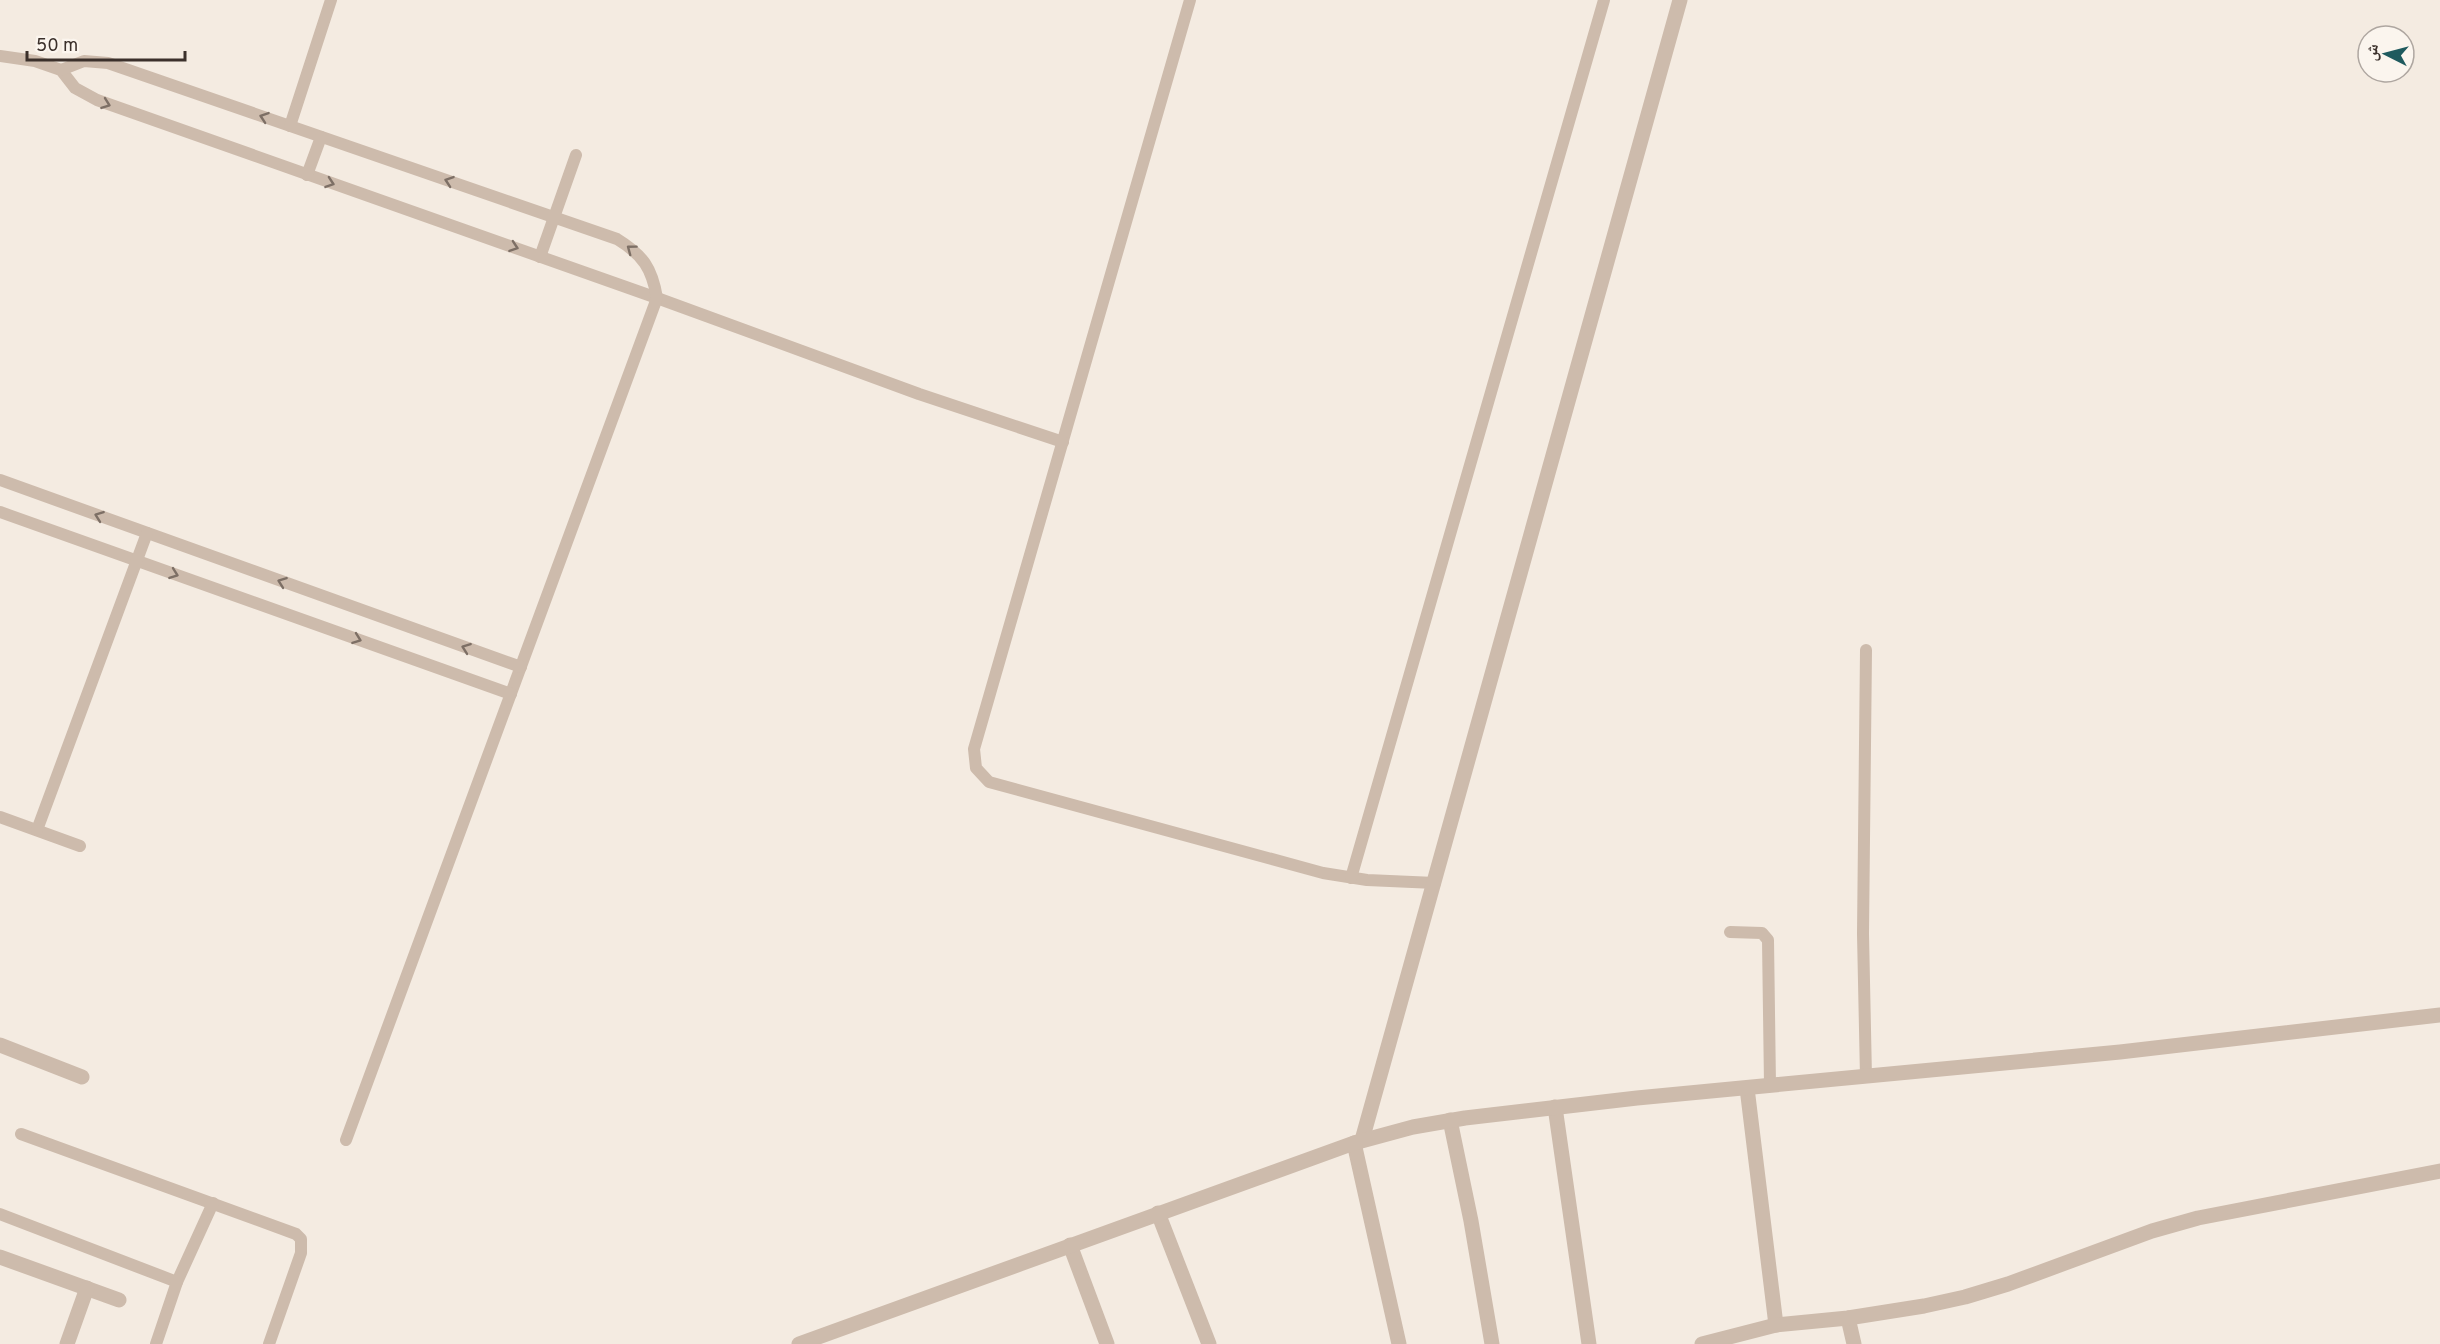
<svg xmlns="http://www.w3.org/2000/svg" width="2440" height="1344" font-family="Overpass,'Noto Naskh Arabic',sans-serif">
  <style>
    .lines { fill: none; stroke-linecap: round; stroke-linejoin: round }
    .service { stroke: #cdbbac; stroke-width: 12 }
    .minor { stroke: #cdbbac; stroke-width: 15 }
    .oneway { stroke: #7d6f65 }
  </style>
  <rect width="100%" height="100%" fill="#f4ebe1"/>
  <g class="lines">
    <!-- service -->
    <g class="service">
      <path d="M 1190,0 L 974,749 L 976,768 L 989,782 L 1323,873 L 1367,880 L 1435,883"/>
      <path d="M 0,56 L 35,61 L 61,70 L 75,88 L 97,100 L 657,298 L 919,394 L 1063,442"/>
      <path d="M 61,70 L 84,61 L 108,63 L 617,239 C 643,255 652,268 657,298 L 346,1140"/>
      <path d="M 290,126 L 331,0"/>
      <path d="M 307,175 L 321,137"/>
      <path d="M 540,257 L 576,155"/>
      <path d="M 0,480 L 521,667"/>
      <path d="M 0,512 L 511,694"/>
      <path d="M 0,817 L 80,846"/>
      <path d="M 37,830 L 147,533"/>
      <path d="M 1351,878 L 1604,0"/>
      <path d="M 1730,932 L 1762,933 L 1768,940 L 1770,1085"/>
      <path d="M 1866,1077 L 1863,934 L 1866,650"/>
      <path d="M 21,1134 L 296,1234 L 301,1239 L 301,1253 L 269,1344"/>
      <path d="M 0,1214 L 177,1282"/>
      <path d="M 156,1344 L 177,1282 L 213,1203"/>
    </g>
    <!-- minor -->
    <g class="minor">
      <path d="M 0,1045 L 82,1077"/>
      <path d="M 1747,1088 L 1776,1325"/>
      <path d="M 1555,1107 L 1589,1344"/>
      <path d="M 1450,1120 L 1471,1221 L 1492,1344"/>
      <path d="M 1362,1140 L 1680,0"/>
      <path d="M 1354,1143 L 1399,1344"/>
      <path d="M 1158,1213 L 1209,1344"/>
      <path d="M 1070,1245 L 1107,1344"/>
      <path d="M 0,1257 L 119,1300"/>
      <path d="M 1848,1318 L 1854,1344"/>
      <path d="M 67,1344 L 87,1288"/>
      <path d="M 799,1344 L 1354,1143 L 1413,1127 L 1465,1118 L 1637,1098 L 2120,1052 L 2440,1015"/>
      <path d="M 1702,1344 L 1776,1325 L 1848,1318 L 1924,1306 L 1965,1297 L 2008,1284 L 2152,1231 L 2198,1218 L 2440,1171"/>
    </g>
  </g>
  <!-- one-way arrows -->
  <defs><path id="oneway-chevron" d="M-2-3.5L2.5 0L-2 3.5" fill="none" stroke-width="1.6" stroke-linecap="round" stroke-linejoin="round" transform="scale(1.5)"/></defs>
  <g class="oneway">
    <use href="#oneway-chevron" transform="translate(106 104) rotate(20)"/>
    <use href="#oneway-chevron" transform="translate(264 117) rotate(-161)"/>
    <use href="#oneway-chevron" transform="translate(449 181) rotate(-161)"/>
    <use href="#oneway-chevron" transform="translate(330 183) rotate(19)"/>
    <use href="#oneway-chevron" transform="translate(514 247) rotate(19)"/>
    <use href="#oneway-chevron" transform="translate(631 249) rotate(-143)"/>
    <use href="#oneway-chevron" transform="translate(99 516) rotate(-160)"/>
    <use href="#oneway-chevron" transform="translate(174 574) rotate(20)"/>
    <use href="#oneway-chevron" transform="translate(282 582) rotate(-160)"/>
    <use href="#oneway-chevron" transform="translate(357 639) rotate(20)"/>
    <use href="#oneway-chevron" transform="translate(466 648) rotate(-160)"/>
  </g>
  <!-- north arrow -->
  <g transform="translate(2386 54) rotate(276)"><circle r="28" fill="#fbf5ee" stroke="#aea6a0" stroke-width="1.5"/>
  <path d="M0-4.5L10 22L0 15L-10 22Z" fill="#1f5a5e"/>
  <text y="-9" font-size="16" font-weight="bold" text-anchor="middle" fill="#3b302b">ش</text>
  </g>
  <!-- scale -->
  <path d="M27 51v9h158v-9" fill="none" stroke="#3b302b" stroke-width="3"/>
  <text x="36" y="51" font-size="18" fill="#3b302b" stroke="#fbf5ee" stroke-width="4.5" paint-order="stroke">50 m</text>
</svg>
